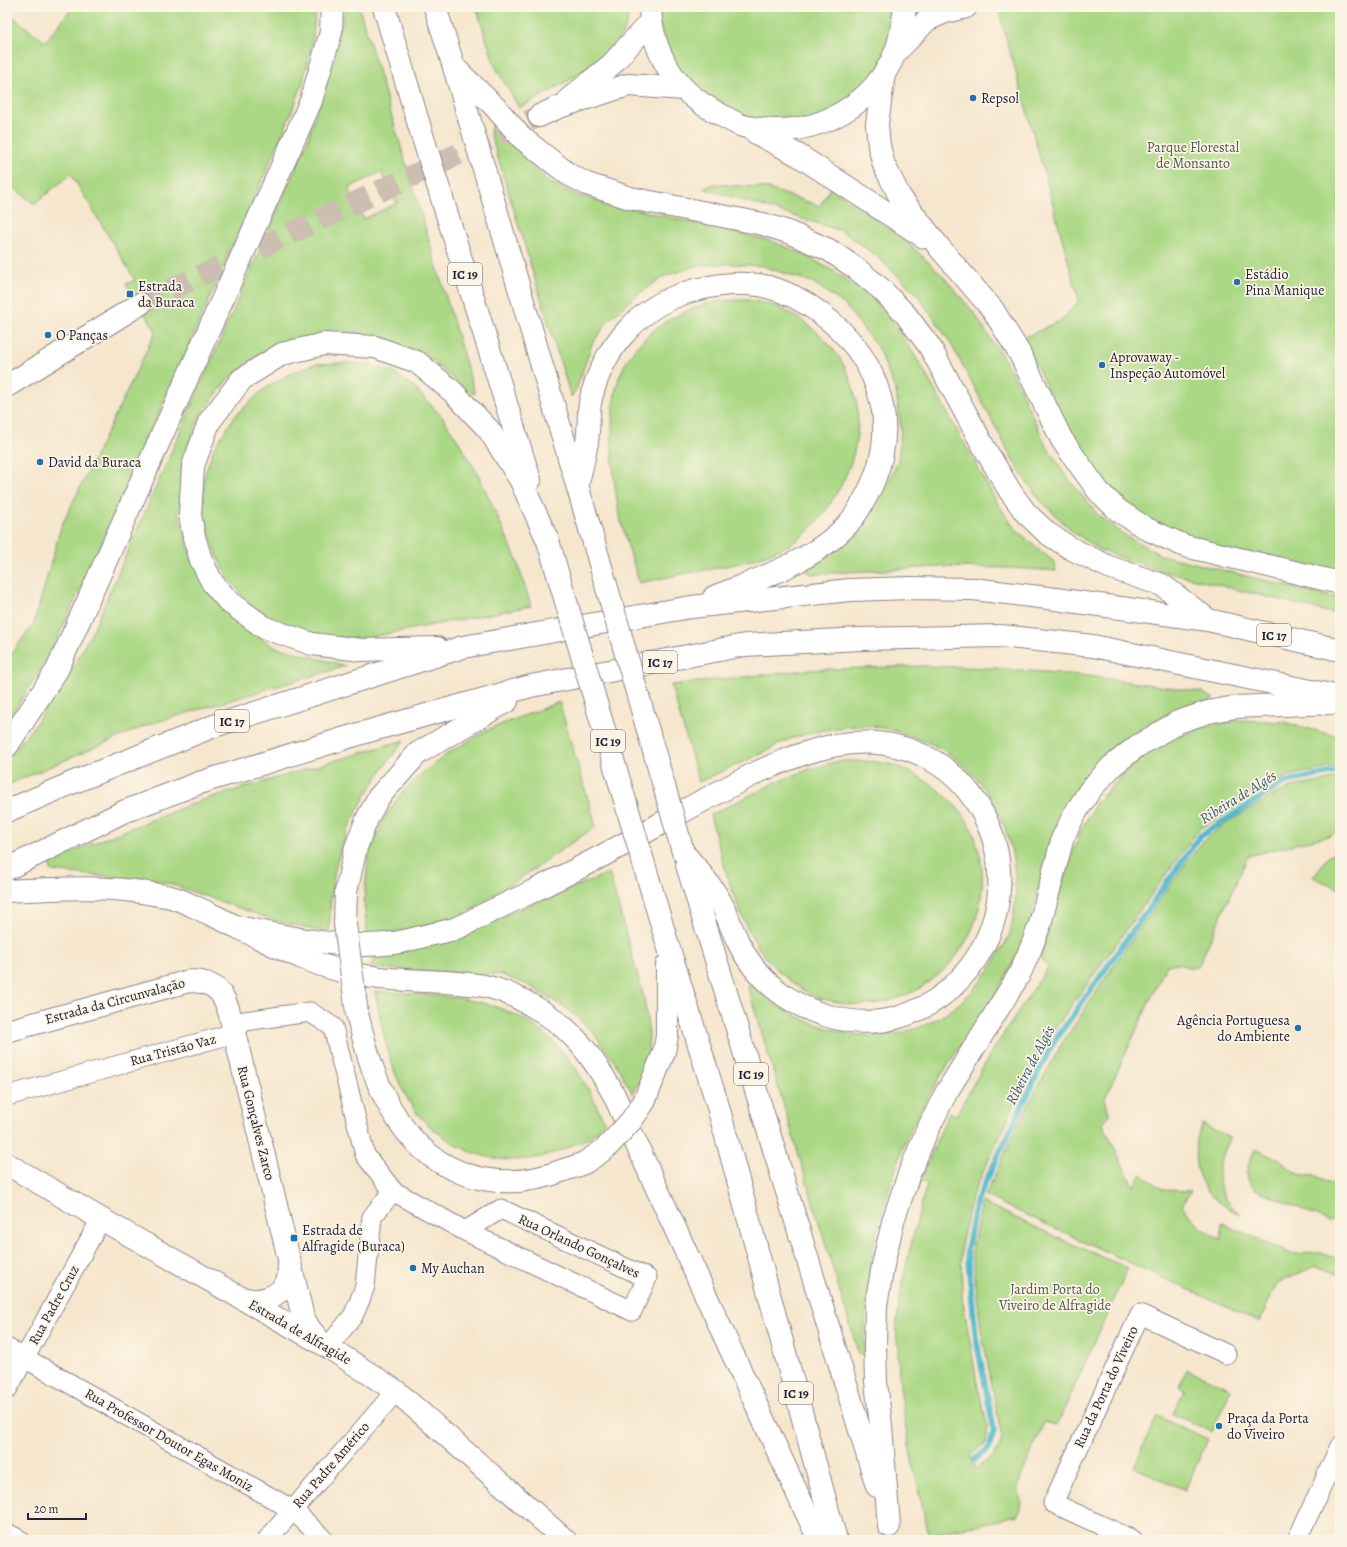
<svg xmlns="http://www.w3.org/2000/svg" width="1347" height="1547" font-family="Alegreya,serif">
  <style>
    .green { fill: #abd885; stroke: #667d60; fill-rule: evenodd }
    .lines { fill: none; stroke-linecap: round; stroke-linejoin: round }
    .stream { stroke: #4fbaca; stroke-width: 6 }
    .tertiary-tunnel { stroke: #ccbfb1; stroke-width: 22; stroke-dasharray: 22 11; stroke-linecap: butt }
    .minor-casing { stroke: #8c8484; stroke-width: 21 }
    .tertiary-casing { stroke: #8c8484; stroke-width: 24 }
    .trunk-casing { stroke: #8c8484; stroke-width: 24 }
    .minor { stroke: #fff; stroke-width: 19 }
    .tertiary { stroke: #fff; stroke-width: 22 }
    .trunk { stroke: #fff; stroke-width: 22 }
    .trunk-bridge-casing { stroke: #8c8484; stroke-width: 24; stroke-linecap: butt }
    .trunk-bridge { stroke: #fff; stroke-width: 22 }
    .poi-dot { fill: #1f6fb2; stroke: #fcf5e5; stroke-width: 1.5 }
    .labels { text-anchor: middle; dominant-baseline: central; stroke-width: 3.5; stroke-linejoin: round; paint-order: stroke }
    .shield { fill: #fcf5e5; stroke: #63616e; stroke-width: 1 }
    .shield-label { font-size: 13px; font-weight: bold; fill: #22223b }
    .poi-label { font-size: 14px; fill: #22223b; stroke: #fcf5e5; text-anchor: start }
    .park-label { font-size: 14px; fill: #4b5951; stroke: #fcf5e5 }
    .street-label { font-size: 14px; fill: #22223b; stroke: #fcf5e5 }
    .water-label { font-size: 15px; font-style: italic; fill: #32576d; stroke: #fcf5e5 }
  </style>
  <rect width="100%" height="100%" fill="#fcf5e5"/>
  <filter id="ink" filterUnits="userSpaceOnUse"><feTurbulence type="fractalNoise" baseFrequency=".025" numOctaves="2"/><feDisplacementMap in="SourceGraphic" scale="8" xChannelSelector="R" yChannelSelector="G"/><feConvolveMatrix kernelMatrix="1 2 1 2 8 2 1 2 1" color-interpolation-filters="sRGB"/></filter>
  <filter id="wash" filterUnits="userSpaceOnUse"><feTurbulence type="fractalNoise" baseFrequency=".012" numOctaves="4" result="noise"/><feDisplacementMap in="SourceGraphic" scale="16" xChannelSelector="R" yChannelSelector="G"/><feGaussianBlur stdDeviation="0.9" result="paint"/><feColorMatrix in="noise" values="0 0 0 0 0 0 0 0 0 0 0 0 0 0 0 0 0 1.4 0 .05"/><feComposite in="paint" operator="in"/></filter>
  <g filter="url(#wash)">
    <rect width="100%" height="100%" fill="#f6e6ce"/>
    <!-- green -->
    <g class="green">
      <path d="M 73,7 L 316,7 L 312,45 L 302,85 L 286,126 L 98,550 L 59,635 L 34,680 L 7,721 L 7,660 L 34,623 L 61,527 L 156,331 L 126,284 L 135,280 L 71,174 L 34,204 L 7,182 L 7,12 L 45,42 Z"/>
      <path d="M 346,7 L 359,7 L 475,394 L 464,389 L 433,361 L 392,342 L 358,332 L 308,339 L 259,354 L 228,379 L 199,417 L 182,466 L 179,514 L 192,558 L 217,601 L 245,628 L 275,647 L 346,666 L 150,724 L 7,785 L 7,760 L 36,723 L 68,677 L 95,626 L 308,140 ZM 381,172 L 397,203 L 364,219 L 349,188 Z"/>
      <path d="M 476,7 L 629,7 L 629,10 C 628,17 627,26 624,31 C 607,63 550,91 519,108 L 495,66 Z"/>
      <path d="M 655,7 L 955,7 L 873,90 L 794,136 L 711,107 L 676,76 Z"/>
      <path d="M 1000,7 L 1340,7 L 1340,580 L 1187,543 L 1146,523 L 1099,482 L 1064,423 L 1023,338 L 1062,320 L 1079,301 L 1043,168 L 999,13 L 1002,12 Z"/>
      <path d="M 492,126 L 550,182 L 579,196 L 771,241 L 803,254 L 835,272 L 873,300 L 889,317 L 919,362 L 998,504 L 1015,529 L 1054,562 L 1056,571 L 1009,568 L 940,567 L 811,574 L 806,570 L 847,540 L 879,501 L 898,462 L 901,429 L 896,392 L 878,348 L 844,304 L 812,282 L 762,266 L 730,264 L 699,265 L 665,276 L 634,297 L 608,321 L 592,344 L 576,390 L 571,397 L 490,132 Z"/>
      <path d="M 715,184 L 766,188 L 820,206 L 830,188 L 836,192 L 905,240 L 943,276 L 974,313 L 1012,372 L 1045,443 L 1063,472 L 1099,516 L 1126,536 L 1161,555 L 1340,599 L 1340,615 L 1154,569 L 1100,550 L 1073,532 L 1041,501 L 1019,471 L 950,342 L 917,294 L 874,254 L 842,231 L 703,188 Z"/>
      <path d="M 750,300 C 761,303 773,304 782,309 C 854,344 878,417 840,487 C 829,507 816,527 797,540 C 771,557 740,563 711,569 C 687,573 663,578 639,583 C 632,558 623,533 618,507 C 612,470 607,411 620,375 C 631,348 654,326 680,314 C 693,308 708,302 723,301 C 732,300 741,300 750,300 Z"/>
      <path d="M 345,363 L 368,364 L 393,372 L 414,387 L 443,418 L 460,444 L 480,478 L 516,558 L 531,606 L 366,638 L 328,637 L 283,626 L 247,602 L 223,570 L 209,534 L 204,506 L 204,477 L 214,448 L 235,416 L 263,390 L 286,376 L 314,364 Z"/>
      <path d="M 922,666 L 995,668 L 1081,675 L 1202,692 L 1214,699 C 1197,705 1179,710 1163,717 C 1109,739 1069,788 1050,842 C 1040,879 1033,924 1016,958 C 983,1021 935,1074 906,1139 C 902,1149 899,1160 895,1171 C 880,1213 869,1258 866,1303 C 865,1321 865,1338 864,1355 L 859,1355 L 747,984 C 758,988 767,998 776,1004 C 802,1021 834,1033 865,1035 C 896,1038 929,1027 954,1008 C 974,992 989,973 1001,950 C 1004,945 1008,939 1010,933 C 1028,865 1002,782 938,747 C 931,743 923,741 916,738 C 897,731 875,724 855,726 C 837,727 813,732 796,737 C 785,740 774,747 764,752 C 742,762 721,772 699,782 L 671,685 L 805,670 Z"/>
      <path d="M 559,702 L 596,826 L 521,878 L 454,921 L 368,937 L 364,903 L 368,858 L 384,818 L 404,790 L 424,772 L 447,754 L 487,730 Z"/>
      <path d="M 1240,720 L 1283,722 L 1340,737 L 1340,766 L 1287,776 L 1198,830 L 1041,1048 L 972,1196 L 961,1246 L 962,1296 L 978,1388 L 988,1427 L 986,1443 L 971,1455 L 975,1469 L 995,1455 L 1002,1438 L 981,1329 L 972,1251 L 982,1202 L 1067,1242 L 1128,1268 L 1057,1425 L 1044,1422 L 1019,1482 L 1018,1486 L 1021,1503 L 1018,1516 L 929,1535 C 915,1475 899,1413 898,1350 C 897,1340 896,1330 897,1320 C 902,1273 915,1229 927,1184 L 920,1180 L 949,1112 L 956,1115 L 991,1053 L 1048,967 L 1040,958 L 1068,865 L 1081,830 L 1096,803 L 1134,763 L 1163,743 L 1207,726 Z"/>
      <path d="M 404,740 C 372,782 341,828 333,881 C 330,898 330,916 329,933 L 276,921 L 168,883 L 52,871 L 48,861 L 199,801 Z"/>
      <path d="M 840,761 C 859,761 878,760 896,766 C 923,775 957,801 970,826 C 1002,893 969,971 901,997 C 882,1004 862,1007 842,1003 C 835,1001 826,1000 819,998 C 800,991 779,973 766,958 C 736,919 723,861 710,815 L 779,781 L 812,768 Z"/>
      <path d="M 1340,778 L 1340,830 L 1328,836 L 1248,856 L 1198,967 C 1187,971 1174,957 1165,968 L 1105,1098 L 1109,1114 L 1103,1124 L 1133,1186 L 1141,1174 L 1163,1190 L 1191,1191 L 1182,1205 C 1193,1222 1202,1230 1221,1239 L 1222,1223 L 1291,1254 L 1321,1253 L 1340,1258 L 1340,1275 L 1316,1266 L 1277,1283 L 1259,1322 L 985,1196 L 1025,1111 L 1061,1045 L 1121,955 L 1186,863 L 1205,839 L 1231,820 L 1274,795 L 1292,787 Z"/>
      <path d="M 1340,848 L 1340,889 L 1313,877 L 1327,858 Z"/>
      <path d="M 609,873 L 644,998 L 649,1033 L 648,1058 L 641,1081 L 635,1088 L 633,1094 L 613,1059 L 592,1031 L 566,1008 L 528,985 L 502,975 L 370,968 L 377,953 L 449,938 Z"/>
      <path d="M 375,991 C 448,997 516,993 567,1057 C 583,1076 594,1101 605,1123 C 600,1128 595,1133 589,1137 C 584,1140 578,1143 573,1145 C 530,1167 483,1165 444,1137 C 431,1128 418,1117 410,1103 C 389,1069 382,1029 375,991 Z"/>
      <path d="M 1202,1124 L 1230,1138 C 1216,1170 1210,1188 1240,1214 C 1201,1197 1185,1165 1202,1124 Z"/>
      <path d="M 1255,1149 L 1280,1160 L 1290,1169 L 1298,1174 L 1315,1176 L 1340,1187 L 1340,1214 C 1337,1219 1335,1220 1329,1221 L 1255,1189 C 1240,1175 1249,1165 1255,1149 Z"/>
      <path d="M 1187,1369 L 1231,1389 L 1212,1432 L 1173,1414 L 1185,1389 L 1179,1386 Z"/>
      <path d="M 1157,1416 L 1208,1439 L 1185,1490 L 1134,1467 Z"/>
    </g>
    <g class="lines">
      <!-- stream -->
      <path class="stream" d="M 974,1460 L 989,1448 L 994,1430 L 976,1338 L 967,1250 L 977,1200 L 1051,1046 L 1200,836 L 1285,782 L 1340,771"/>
    </g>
  </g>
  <g filter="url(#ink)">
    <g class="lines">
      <!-- tertiary-tunnel -->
      <path class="tertiary-tunnel" d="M 140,304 L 539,116"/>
      <defs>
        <g id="minor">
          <path d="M 7,1096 L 224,1036 L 245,1021 L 310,1012 L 333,1027 L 365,1155 L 393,1191 L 465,1231"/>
          <path d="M 501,1209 L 647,1278 L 632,1311 L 465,1231 Z"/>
          <path d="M 328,1347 L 353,1316 L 360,1300 L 365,1286 L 372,1217 L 393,1191"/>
          <path d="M 7,1348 L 293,1510 L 324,1540"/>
          <path d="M 7,1390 L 101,1219"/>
          <path d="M 7,1533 L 20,1540"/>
          <path d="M 267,1540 L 396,1391"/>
          <path d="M 1133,1540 L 1053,1503 L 1140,1314 L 1226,1354"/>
          <path d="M 1297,1540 L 1340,1446"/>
        </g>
        <g id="tertiary">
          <path d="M 650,7 C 652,53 675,91 716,112 C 725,117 734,123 743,126 C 749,128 756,128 761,129 C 818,136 874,105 896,51 C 901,37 903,22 905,7"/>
          <path d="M 898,50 L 927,20 L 945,12 L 966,7"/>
          <path d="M 884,74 L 877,124 L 879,146 L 884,165 L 900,197 L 939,247 L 993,310 L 1020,354 L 1062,440 L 1099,492 L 1119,511 L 1147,529 L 1185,546 L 1340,583"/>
          <path d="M 569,99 L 612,64 L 651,21"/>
          <path d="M 539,116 L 559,107 L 628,85 L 684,89"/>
          <path d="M 756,133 L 798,155 L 924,237"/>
          <path d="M 7,386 L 140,304"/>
          <path d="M 7,1031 L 189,981 C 217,981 225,994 231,1019 L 303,1317 L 309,1328 L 319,1340"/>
          <path d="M 7,1164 L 101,1219 L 328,1347 L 396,1391 L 565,1540"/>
          <path d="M 242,1298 C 258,1303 279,1298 287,1282 C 289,1276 289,1269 289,1263"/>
        </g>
        <g id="trunk">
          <path d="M 384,7 L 419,125 L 530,480"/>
          <path d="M 435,7 L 454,67 L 590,529"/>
          <path d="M 454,67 L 495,107 L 522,138 L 568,174 L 587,184 L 630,198 L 763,224 L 788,232 L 829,250 L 857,269 L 881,289 L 906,315 L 930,347 L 985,449 L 1010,491 L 1025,512 L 1047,533 L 1070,548 L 1109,567 L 1162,585 L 1207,619"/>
          <path d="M 578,483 C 581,470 585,455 587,442 C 589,429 588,416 590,403 C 595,379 607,352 624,334 C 643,311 668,297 695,290 C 719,284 744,281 768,287 C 787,292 804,301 820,313 C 874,353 900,415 874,480 C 867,496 860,510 849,523 C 816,560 759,579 714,597"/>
          <path d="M 437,648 L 361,650 L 312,644 L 265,628 L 228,601 L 212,582 L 201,560 L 194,537 L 190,515 L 193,466 L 209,422 L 242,379 L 282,354 L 324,344 L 375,347 L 417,362 L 453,392 L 489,430 L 520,479 L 548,541"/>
          <path d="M 7,746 L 57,670 L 311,101 L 331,32 L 332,7"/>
          <path d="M 7,811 L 74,782 L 214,726 L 463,647 L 691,607 L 850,590 L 910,588 L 973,589 L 1048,598 L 1208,620 L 1340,650"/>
          <path d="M 687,865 L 877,1486"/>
          <path d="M 7,869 L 123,812 L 199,783 L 362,733 L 531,686 L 745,645 L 860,639 L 1001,636 L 1093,646 L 1340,697"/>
          <path d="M 7,891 C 54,889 101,885 148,893 C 156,895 166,895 174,898 C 186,902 197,908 208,913 C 258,936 306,966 360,975 C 401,983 444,979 484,986 C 500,989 517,997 531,1005 C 572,1027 592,1055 614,1095 L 729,1346 L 819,1540"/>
          <path d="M 345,924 L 346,892 L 356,847 L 367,819 L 378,798 L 418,753 L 507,701"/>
          <path d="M 238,927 C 289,937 342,950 394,943 C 403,942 412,939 421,937 C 432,934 444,932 454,929 C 463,926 471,921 479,917 C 494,910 508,903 523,896 C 566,875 609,853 651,829 C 687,809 723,789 760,771 C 790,758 819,746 852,743 C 972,733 1040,867 973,963 C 954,990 928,1009 896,1018 C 855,1029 807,1015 774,988 C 755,973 743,954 734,933 C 729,923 726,911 720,901 C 711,884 695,867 683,852"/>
          <path d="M 667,942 L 717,1103 L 836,1540"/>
          <path d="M 357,1013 C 366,1050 376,1088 398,1120 C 436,1178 501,1195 564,1170 C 570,1168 577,1166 584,1163 C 591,1159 599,1153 606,1148"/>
          <path d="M 644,1102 L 664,1052 L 667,1036 L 667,965"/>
          <path d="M 889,1526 L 881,1426 L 876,1382 L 875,1345 L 876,1305 L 884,1260 L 894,1218 L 909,1174 L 926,1133 L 946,1093 L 1019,975 L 1031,948 L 1040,924 L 1063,837 L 1074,815 L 1090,790 L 1112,766 L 1136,747 L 1178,722 L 1208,712 L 1235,707 L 1332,703"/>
        </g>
      </defs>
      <!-- minor casing -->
      <use href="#minor" class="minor-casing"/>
      <!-- tertiary casing -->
      <use href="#tertiary" class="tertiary-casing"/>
      <!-- trunk casing -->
      <use href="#trunk" class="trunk-casing"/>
      <!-- minor -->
      <use href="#minor" class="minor"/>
      <!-- tertiary -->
      <use href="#tertiary" class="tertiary"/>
      <!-- trunk -->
      <use href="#trunk" class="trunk"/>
      <defs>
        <g id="trunk-bridge">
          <path d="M 590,529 L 683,852"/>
          <path d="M 548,541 L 667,942"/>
          <path d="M 345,924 L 357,1013"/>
          <path d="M 606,1148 L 631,1121 L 644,1102"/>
        </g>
      </defs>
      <!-- trunk-bridge casing -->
      <use href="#trunk-bridge" class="trunk-bridge-casing"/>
      <!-- trunk-bridge -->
      <use href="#trunk-bridge" class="trunk-bridge"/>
    </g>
  </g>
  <!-- markers -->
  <g class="poi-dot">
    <circle cx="973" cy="98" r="4"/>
    <circle cx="1237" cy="282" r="4"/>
    <rect x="126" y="290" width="8" height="8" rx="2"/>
    <circle cx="48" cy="335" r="4"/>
    <circle cx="1102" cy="365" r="4"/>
    <circle cx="40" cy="462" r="4"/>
    <circle cx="1298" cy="1028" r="4"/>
    <rect x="290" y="1234" width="8" height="8" rx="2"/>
    <circle cx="413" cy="1268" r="4"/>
    <circle cx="1219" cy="1426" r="4"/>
  </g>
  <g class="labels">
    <!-- shield labels -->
    <g class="shield">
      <rect x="448" y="263" width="34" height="22" rx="3"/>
      <rect x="1257" y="624" width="34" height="22" rx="3"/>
      <rect x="643" y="651" width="34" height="22" rx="3"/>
      <rect x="215" y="710" width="34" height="22" rx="3"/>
      <rect x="591" y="730" width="34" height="22" rx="3"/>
      <rect x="734" y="1063" width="34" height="22" rx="3"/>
      <rect x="779" y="1382" width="34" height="22" rx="3"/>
    </g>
    <g class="shield-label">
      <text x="465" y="274">IC 19</text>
      <text x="1274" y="635">IC 17</text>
      <text x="660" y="662">IC 17</text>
      <text x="232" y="721">IC 17</text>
      <text x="608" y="741">IC 19</text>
      <text x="751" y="1074">IC 19</text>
      <text x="796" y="1393">IC 19</text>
    </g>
    <!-- poi labels -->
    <g class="poi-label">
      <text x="981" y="98">Repsol</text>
      <text x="1245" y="274">Estádio<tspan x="1245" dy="16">Pina Manique</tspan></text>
      <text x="138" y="286">Estrada<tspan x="138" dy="16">da Buraca</tspan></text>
      <text x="56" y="335">O Panças</text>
      <text x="1110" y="357">Aprovaway -<tspan x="1110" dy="16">Inspeção Automóvel</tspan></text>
      <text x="48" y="462">David da Buraca</text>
      <text x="1290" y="1020" text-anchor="end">Agência Portuguesa<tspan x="1290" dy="16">do Ambiente</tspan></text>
      <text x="302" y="1230">Estrada de<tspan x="302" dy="16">Alfragide (Buraca)</tspan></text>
      <text x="421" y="1268">My Auchan</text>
      <text x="1227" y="1418">Praça da Porta<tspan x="1227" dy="16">do Viveiro</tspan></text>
    </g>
    <!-- park labels -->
    <g class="park-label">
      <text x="1193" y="147">Parque Florestal<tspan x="1193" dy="16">de Monsanto</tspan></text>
      <text x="1055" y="1289">Jardim Porta do<tspan x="1055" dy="16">Viveiro de Alfragide</tspan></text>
    </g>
    <!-- street labels -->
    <g class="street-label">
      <text transform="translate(115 1001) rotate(-15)">Estrada da Circunvalação</text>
      <text transform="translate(173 1050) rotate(-15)">Rua Tristão Vaz</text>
      <text transform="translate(256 1123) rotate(76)">Rua Gonçalves Zarco</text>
      <text transform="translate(579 1246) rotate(25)">Rua Orlando Gonçalves</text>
      <text transform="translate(54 1305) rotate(-61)">Rua Padre Cruz</text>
      <text transform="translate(300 1332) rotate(30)">Estrada de Alfragide</text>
      <text transform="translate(1106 1387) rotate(-65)">Rua da Porta do Viveiro</text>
      <text transform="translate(169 1440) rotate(30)">Rua Professor Doutor Egas Moniz</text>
      <text transform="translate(331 1465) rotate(-49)">Rua Padre Américo</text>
    </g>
    <!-- water labels -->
    <g class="water-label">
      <text transform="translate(1238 797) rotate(-32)">Ribeira de Algés</text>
      <text transform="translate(1030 1065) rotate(-62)">Ribeira de Algés</text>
    </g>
  </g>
  <!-- margin -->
  <rect width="1347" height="1547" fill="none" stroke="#fcf5e5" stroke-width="24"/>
  <!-- scale -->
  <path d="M28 1513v6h58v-6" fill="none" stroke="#22223b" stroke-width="2"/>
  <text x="34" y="1513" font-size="12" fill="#22223b" stroke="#fcf5e5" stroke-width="3" paint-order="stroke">20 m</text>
</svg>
